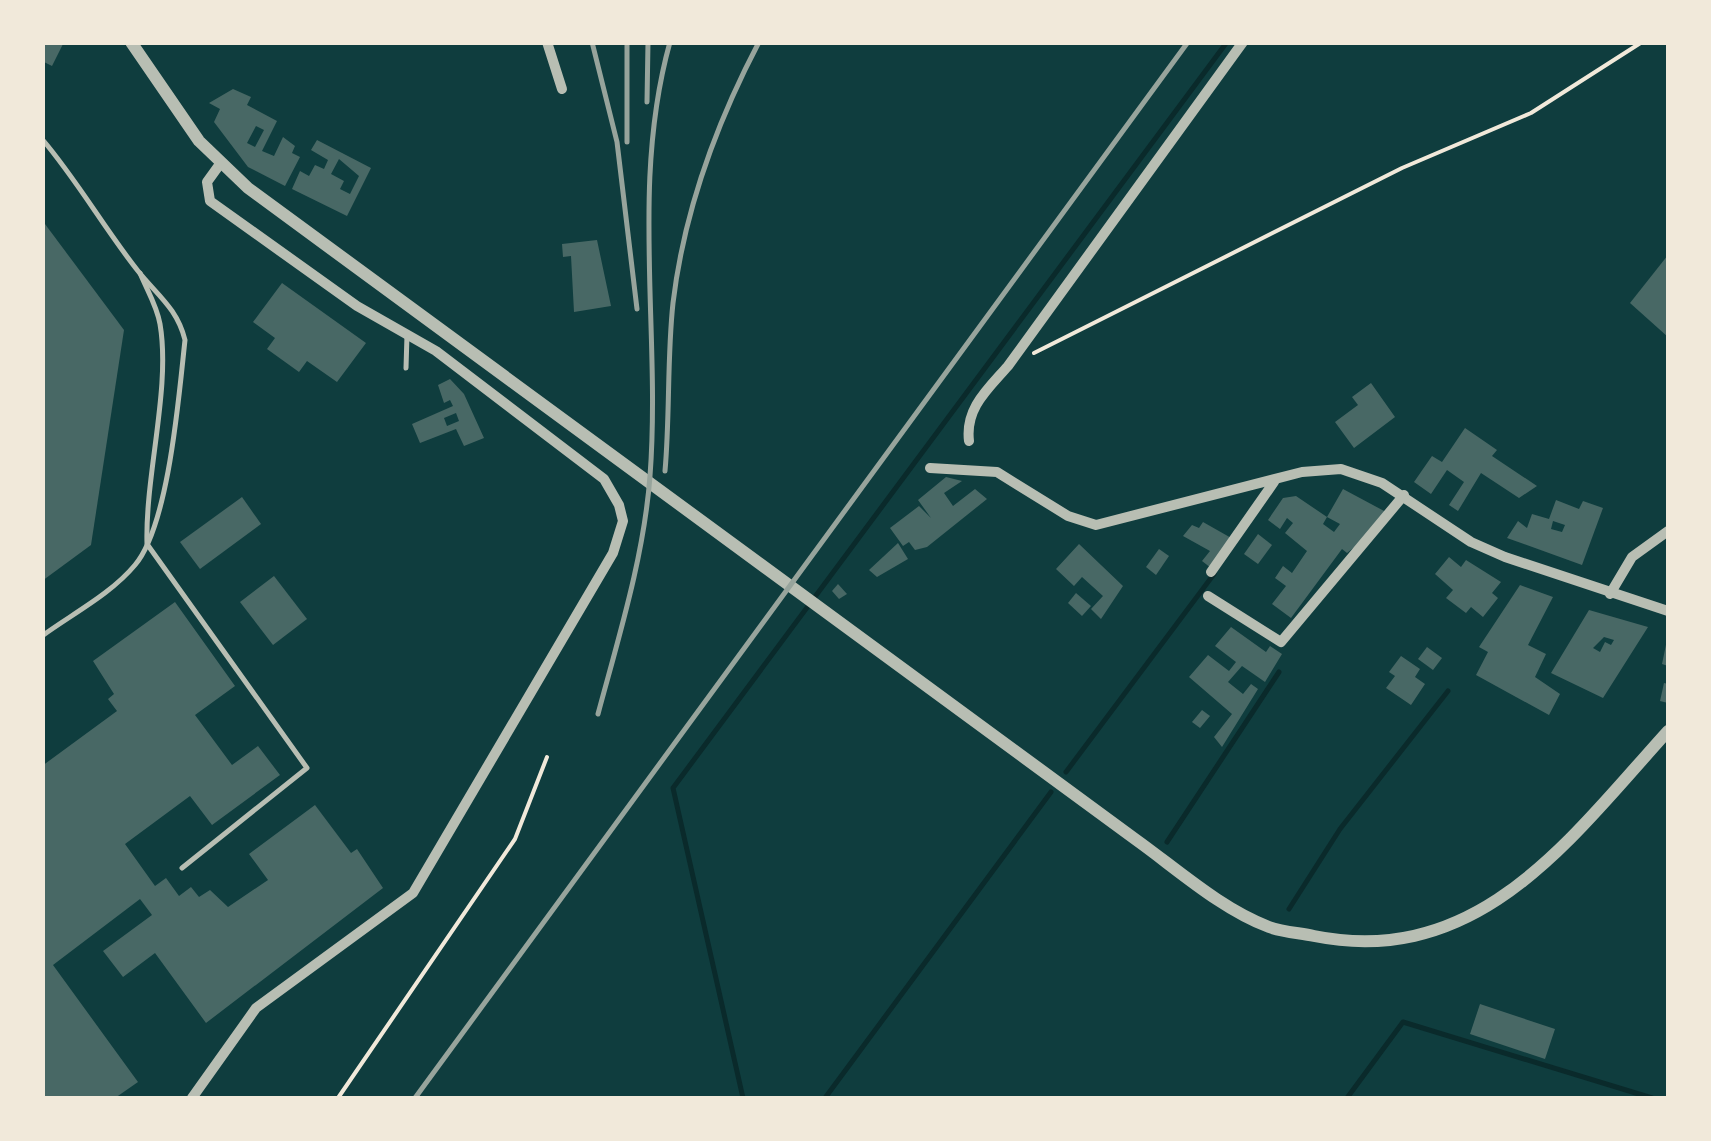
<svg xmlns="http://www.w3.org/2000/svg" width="1711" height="1141" font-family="'Exo 2',sans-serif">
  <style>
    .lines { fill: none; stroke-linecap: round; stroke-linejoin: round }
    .stream { stroke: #0a2a2b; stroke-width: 5 }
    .building { fill: #486865; fill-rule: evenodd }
    .path { stroke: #f1e9da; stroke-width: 4 }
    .service { stroke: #b8beb3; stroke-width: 5 }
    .minor { stroke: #b8beb3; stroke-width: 10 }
    .tertiary { stroke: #b8beb3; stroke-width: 12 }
    .rail { stroke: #97a49c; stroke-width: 5 }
  </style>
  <rect width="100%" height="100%" fill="#0f3d3e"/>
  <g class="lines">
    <!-- stream -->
    <g class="stream">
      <path d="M 1066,772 L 1214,574"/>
      <path d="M 1167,842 L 1279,672"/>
      <path d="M 1289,909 L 1340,829 L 1448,691"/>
      <path d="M 743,1098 L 673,788 L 1227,42"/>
      <path d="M 825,1098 L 1051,792"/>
      <path d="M 1347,1098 L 1403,1022 L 1652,1098"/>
    </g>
  </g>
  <!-- building -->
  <g class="building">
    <path d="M 42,42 L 64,42 L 52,66 L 42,61 Z"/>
    <path d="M 233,89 L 251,97 L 247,105 L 277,121 L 262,151 L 274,156 L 283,137 L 295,146 L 292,153 L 300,157 L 285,186 L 248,167 L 214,122 L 220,109 L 209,103 ZM 256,126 L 264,130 L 255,147 L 247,143 Z"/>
    <path d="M 317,140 L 371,168 L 347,216 L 292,189 L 300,171 L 309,176 L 315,165 L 324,169 L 328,160 L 311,150 ZM 339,159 L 359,176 L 350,194 L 340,189 L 344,181 L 331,174 Z"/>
    <path d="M 42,220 L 124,330 L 91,545 L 42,581 Z"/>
    <path d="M 597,240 L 611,306 L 574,312 L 571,256 L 563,257 L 562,244 Z"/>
    <path d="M 1668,255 L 1668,337 L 1630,303 Z"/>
    <path d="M 282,283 L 366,343 L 337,382 L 307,361 L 299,372 L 267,349 L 275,338 L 253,322 Z"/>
    <path d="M 450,379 L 464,394 L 484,438 L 464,446 L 456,429 L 420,443 L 412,424 L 453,406 L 450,400 L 444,403 L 438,385 ZM 456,413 L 459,421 L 447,426 L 444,418 Z"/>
    <path d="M 1371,383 L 1395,417 L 1354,448 L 1335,422 L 1358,405 L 1352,397 Z"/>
    <path d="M 1465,428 L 1497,450 L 1492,456 L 1537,486 L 1519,498 L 1481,473 L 1458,511 L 1449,505 L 1464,482 L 1447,470 L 1431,494 L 1414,482 L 1432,456 L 1442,462 Z"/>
    <path d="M 946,477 L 962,481 L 944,493 L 953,506 L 975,489 L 987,499 L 927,547 L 915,550 L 909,542 L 903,546 L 890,528 L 919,506 L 931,518 L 918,500 Z"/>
    <path d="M 1343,489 L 1386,512 L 1356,546 L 1347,553 L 1342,549 L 1291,618 L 1272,604 L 1286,586 L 1275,578 L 1283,566 L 1292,573 L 1307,551 L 1285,533 L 1293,523 L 1287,518 L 1280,529 L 1268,520 L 1283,498 L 1296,496 L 1327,517 L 1323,524 L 1334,532 L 1340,524 L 1327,517 Z"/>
    <path d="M 242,497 L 261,524 L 200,569 L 180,542 Z"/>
    <path d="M 1556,500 L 1579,509 L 1583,501 L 1603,508 L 1582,565 L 1507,538 L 1518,521 L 1527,528 L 1532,514 L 1549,519 ZM 1553,521 L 1565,525 L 1562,532 L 1551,529 Z"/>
    <path d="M 1203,522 L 1233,539 L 1211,568 L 1202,561 L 1210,551 L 1183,536 L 1192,525 L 1199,528 Z"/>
    <path d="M 1258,534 L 1272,545 L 1258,564 L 1244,554 Z"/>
    <path d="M 898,543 L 908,559 L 877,577 L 869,570 Z"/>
    <path d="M 1079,544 L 1123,586 L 1101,619 L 1091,609 L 1103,596 L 1082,577 L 1074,586 L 1056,569 Z"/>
    <path d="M 1159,549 L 1169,556 L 1156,575 L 1146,567 Z"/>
    <path d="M 1449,557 L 1461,567 L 1466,560 L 1501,582 L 1492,593 L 1498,598 L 1483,617 L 1471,607 L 1466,613 L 1446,598 L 1453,590 L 1435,574 Z"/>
    <path d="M 274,576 L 307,619 L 273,645 L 240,602 Z"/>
    <path d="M 838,584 L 847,594 L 839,599 L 832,591 Z"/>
    <path d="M 1520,585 L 1553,597 L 1528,645 L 1546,654 L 1535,677 L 1560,694 L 1549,715 L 1476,675 L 1488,652 L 1479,647 Z"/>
    <path d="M 1076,593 L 1091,606 L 1082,616 L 1068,603 Z"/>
    <path d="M 175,602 L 235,686 L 195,715 L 232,765 L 258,746 L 280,775 L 212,825 L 190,796 L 125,844 L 155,886 L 166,878 L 179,896 L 191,887 L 199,897 L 210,890 L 228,907 L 268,880 L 249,854 L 315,805 L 351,853 L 357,849 L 383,888 L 206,1023 L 155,953 L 123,977 L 103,951 L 152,915 L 140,899 L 53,965 L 138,1082 L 115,1098 L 42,1098 L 42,766 L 117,711 L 108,699 L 114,694 L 93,661 Z"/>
    <path d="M 1589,610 L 1648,627 L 1603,698 L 1551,673 ZM 1604,637 L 1614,640 L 1611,645 L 1605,642 L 1600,652 L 1593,648 Z"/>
    <path d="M 1231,627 L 1266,652 L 1270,646 L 1282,654 L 1265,682 L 1242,666 L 1228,682 L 1243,694 L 1251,684 L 1258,689 L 1222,747 L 1214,737 L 1232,714 L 1189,677 L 1208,655 L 1229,671 L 1236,662 L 1215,646 Z"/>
    <path d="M 1667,640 L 1668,641 L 1668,666 L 1662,664 Z"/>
    <path d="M 1427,647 L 1442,658 L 1433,670 L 1418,659 Z"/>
    <path d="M 1401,656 L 1420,669 L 1415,677 L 1425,684 L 1411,705 L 1386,688 L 1395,676 L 1389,672 Z"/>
    <path d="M 1664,683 L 1668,684 L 1668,703 L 1660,701 Z"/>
    <path d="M 1202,710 L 1210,716 L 1200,728 L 1192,722 Z"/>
    <path d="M 1480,1004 L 1555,1029 L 1545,1059 L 1470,1034 Z"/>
  </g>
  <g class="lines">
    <!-- path -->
    <g class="path">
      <path d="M 1034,353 L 1402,168 L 1531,113 L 1642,42"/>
      <path d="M 338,1098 L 515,839 L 547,757"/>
    </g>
    <!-- service -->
    <g class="service">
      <path d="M 42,139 C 77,180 104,228 138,271 C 157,295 177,308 185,340 C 179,394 169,525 135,565 C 111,594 72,614 42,636"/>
      <path d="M 140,273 C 147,290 157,306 160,324 C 171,388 145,475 147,544 L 307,768 L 182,868"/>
      <path d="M 406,368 L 407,335"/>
    </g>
    <!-- minor -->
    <g class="minor">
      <path d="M 547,42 L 562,89"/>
      <path d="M 969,441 C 965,408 988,389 1008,366 L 1243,42"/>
      <path d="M 930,468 L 997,472 L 1068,516 L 1096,525 L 1302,472 L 1341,469 L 1382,483 L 1471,542 L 1505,557 L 1668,611"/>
      <path d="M 1211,572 L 1274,482"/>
      <path d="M 1610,594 L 1632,557 L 1668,531"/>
      <path d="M 1208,596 L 1281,642 L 1404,495"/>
      <path d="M 192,1098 L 256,1008 L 413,893 L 613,553 L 623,521 L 619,505 L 604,479 L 436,351 L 357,306 L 210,201 L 207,182 L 220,164"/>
    </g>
    <!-- tertiary -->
    <path class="tertiary" d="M 131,42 L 199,141 L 248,188 L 1135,839 C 1177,869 1221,909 1269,927 C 1283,932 1300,933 1314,936 C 1479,969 1570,839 1668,731"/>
    <!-- rail -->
    <g class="rail">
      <path d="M 592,42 L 617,142 L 637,309"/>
      <path d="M 647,102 L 648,42"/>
      <path d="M 627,142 L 627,42"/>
      <path d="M 665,471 C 670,415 667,358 673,303 C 684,211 716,124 759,42"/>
      <path d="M 598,714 C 619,636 644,556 650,476 C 661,331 630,185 670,42"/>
      <path d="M 415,1098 L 1188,42"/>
    </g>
  </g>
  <!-- border -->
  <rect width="1711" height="1141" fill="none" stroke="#f1e9da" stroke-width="90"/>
</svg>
